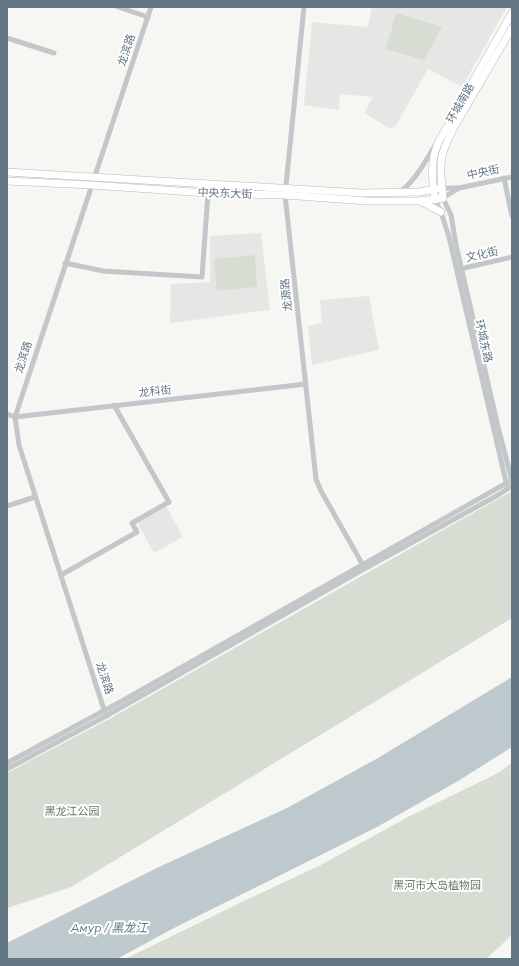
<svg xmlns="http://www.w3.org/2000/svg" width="519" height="966" font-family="Mulish,'Noto Sans SC',sans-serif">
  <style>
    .built { fill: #e6e7e5 }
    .green { fill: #d7ddd2 }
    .water { fill: #bec9ce }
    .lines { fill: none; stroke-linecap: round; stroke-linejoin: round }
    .major-casing { stroke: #b6babe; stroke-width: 8 }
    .minor { stroke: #c3c7ca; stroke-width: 5 }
    .major { stroke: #fff; stroke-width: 7 }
    .labels { text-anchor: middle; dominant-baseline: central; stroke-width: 4; stroke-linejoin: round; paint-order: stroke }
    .street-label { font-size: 11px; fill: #637684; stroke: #fff }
    .park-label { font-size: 11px; fill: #687b62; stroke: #fff }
    .water-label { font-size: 12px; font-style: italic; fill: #5f7881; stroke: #fff }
  </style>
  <rect width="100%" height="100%" fill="#f6f6f2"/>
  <!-- built -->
  <g class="built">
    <path d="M 372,7 L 507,7 L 462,87 L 428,69 L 395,127 L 389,128 L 364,113 L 373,97 L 340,94 L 339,110 L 304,105 L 312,22 L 368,27 Z"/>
    <path d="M 261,233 L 270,310 L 170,323 L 171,284 L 210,282 L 210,236 Z"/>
    <path d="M 369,296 L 379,350 L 312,365 L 308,326 L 322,323 L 320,300 Z"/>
    <path d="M 166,506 L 183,537 L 154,553 L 137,522 Z"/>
  </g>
  <!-- green -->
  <g class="green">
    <path d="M 396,13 L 442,27 L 424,60 L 386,49 Z"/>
    <path d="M 255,255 L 257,287 L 217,291 L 214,259 Z"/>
    <path d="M 512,491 L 512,618 L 71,887 L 7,908 L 7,773 L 111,718 Z"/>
    <path d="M 512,763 L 512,935 L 486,959 L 125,959 L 248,899 L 319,866 L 406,818 L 498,773 Z"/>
  </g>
  <!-- water -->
  <path class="water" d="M 512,677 L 512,747 L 458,781 L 377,827 L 172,929 L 117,959 L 7,959 L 7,943 L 159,867 L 287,808 L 378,758 Z"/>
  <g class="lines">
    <defs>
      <g id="major">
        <path d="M 7,172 L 362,193 L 419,192 L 442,188"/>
        <path d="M 7,181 L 91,185 L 208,193 L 285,195 L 367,201 L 420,201 L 443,198 C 442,185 439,170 442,156 C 444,147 449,138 453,129 L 512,28"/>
        <path d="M 435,200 C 433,185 431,170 434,156 C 435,151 437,146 439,141 L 512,13"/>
        <path d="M 420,201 L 441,212"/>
      </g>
    </defs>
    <!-- major casing -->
    <use href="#major" class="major-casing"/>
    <!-- minor -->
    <g class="minor">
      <path d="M 118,7 L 148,17"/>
      <path d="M 304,7 L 285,195 L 316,479 L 321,491 L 364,567"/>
      <path d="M 7,38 L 54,53"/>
      <path d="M 504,178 L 512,216"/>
      <path d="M 442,188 L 459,188 L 443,198 L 451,215 L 456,245 L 499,431 L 512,481"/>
      <path d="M 459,188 L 512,177"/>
      <path d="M 398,192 C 412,187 428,157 436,144"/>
      <path d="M 435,200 L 441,212 L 449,237 L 507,486"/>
      <path d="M 65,263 L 103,271 L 202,277 L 208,193"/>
      <path d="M 460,269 L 512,257"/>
      <path d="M 7,414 L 15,417 L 306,384"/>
      <path d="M 7,506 L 35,497"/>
      <path d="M 61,575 L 137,532 L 132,523 L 169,502 L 114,405"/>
      <path d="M 106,716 L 19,445 L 15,417 L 151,7"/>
      <path d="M 7,763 L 122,701 L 512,480"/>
      <path d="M 7,769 L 106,716 L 364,569 L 498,495 L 512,486"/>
    </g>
    <!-- major -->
    <use href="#major" class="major"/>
  </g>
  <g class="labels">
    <!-- street labels -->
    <g class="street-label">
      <text transform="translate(126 50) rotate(-71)">龙滨路</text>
      <text transform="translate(460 103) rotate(-60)">环城南路</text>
      <text transform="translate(483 172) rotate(-12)">中央街</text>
      <text transform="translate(225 193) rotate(2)">中央东大街</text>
      <text transform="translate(482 254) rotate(-13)">文化街</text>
      <text transform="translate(286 295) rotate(-96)">龙源路</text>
      <text transform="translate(484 341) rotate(77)">环城东路</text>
      <text transform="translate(23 357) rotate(-72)">龙滨路</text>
      <text transform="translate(155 391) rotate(-6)">龙科街</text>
      <text transform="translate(105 678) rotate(72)">龙滨路</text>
    </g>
    <!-- park labels -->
    <g class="park-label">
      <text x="72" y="811">黑龙江公园</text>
      <text x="437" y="885">黑河市大岛植物园</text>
    </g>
    <!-- water labels -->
    <g class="water-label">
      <text x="109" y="927">Амур / 黑龙江</text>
    </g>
  </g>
  <!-- border -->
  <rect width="519" height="966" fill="none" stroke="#637684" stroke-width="16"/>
</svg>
